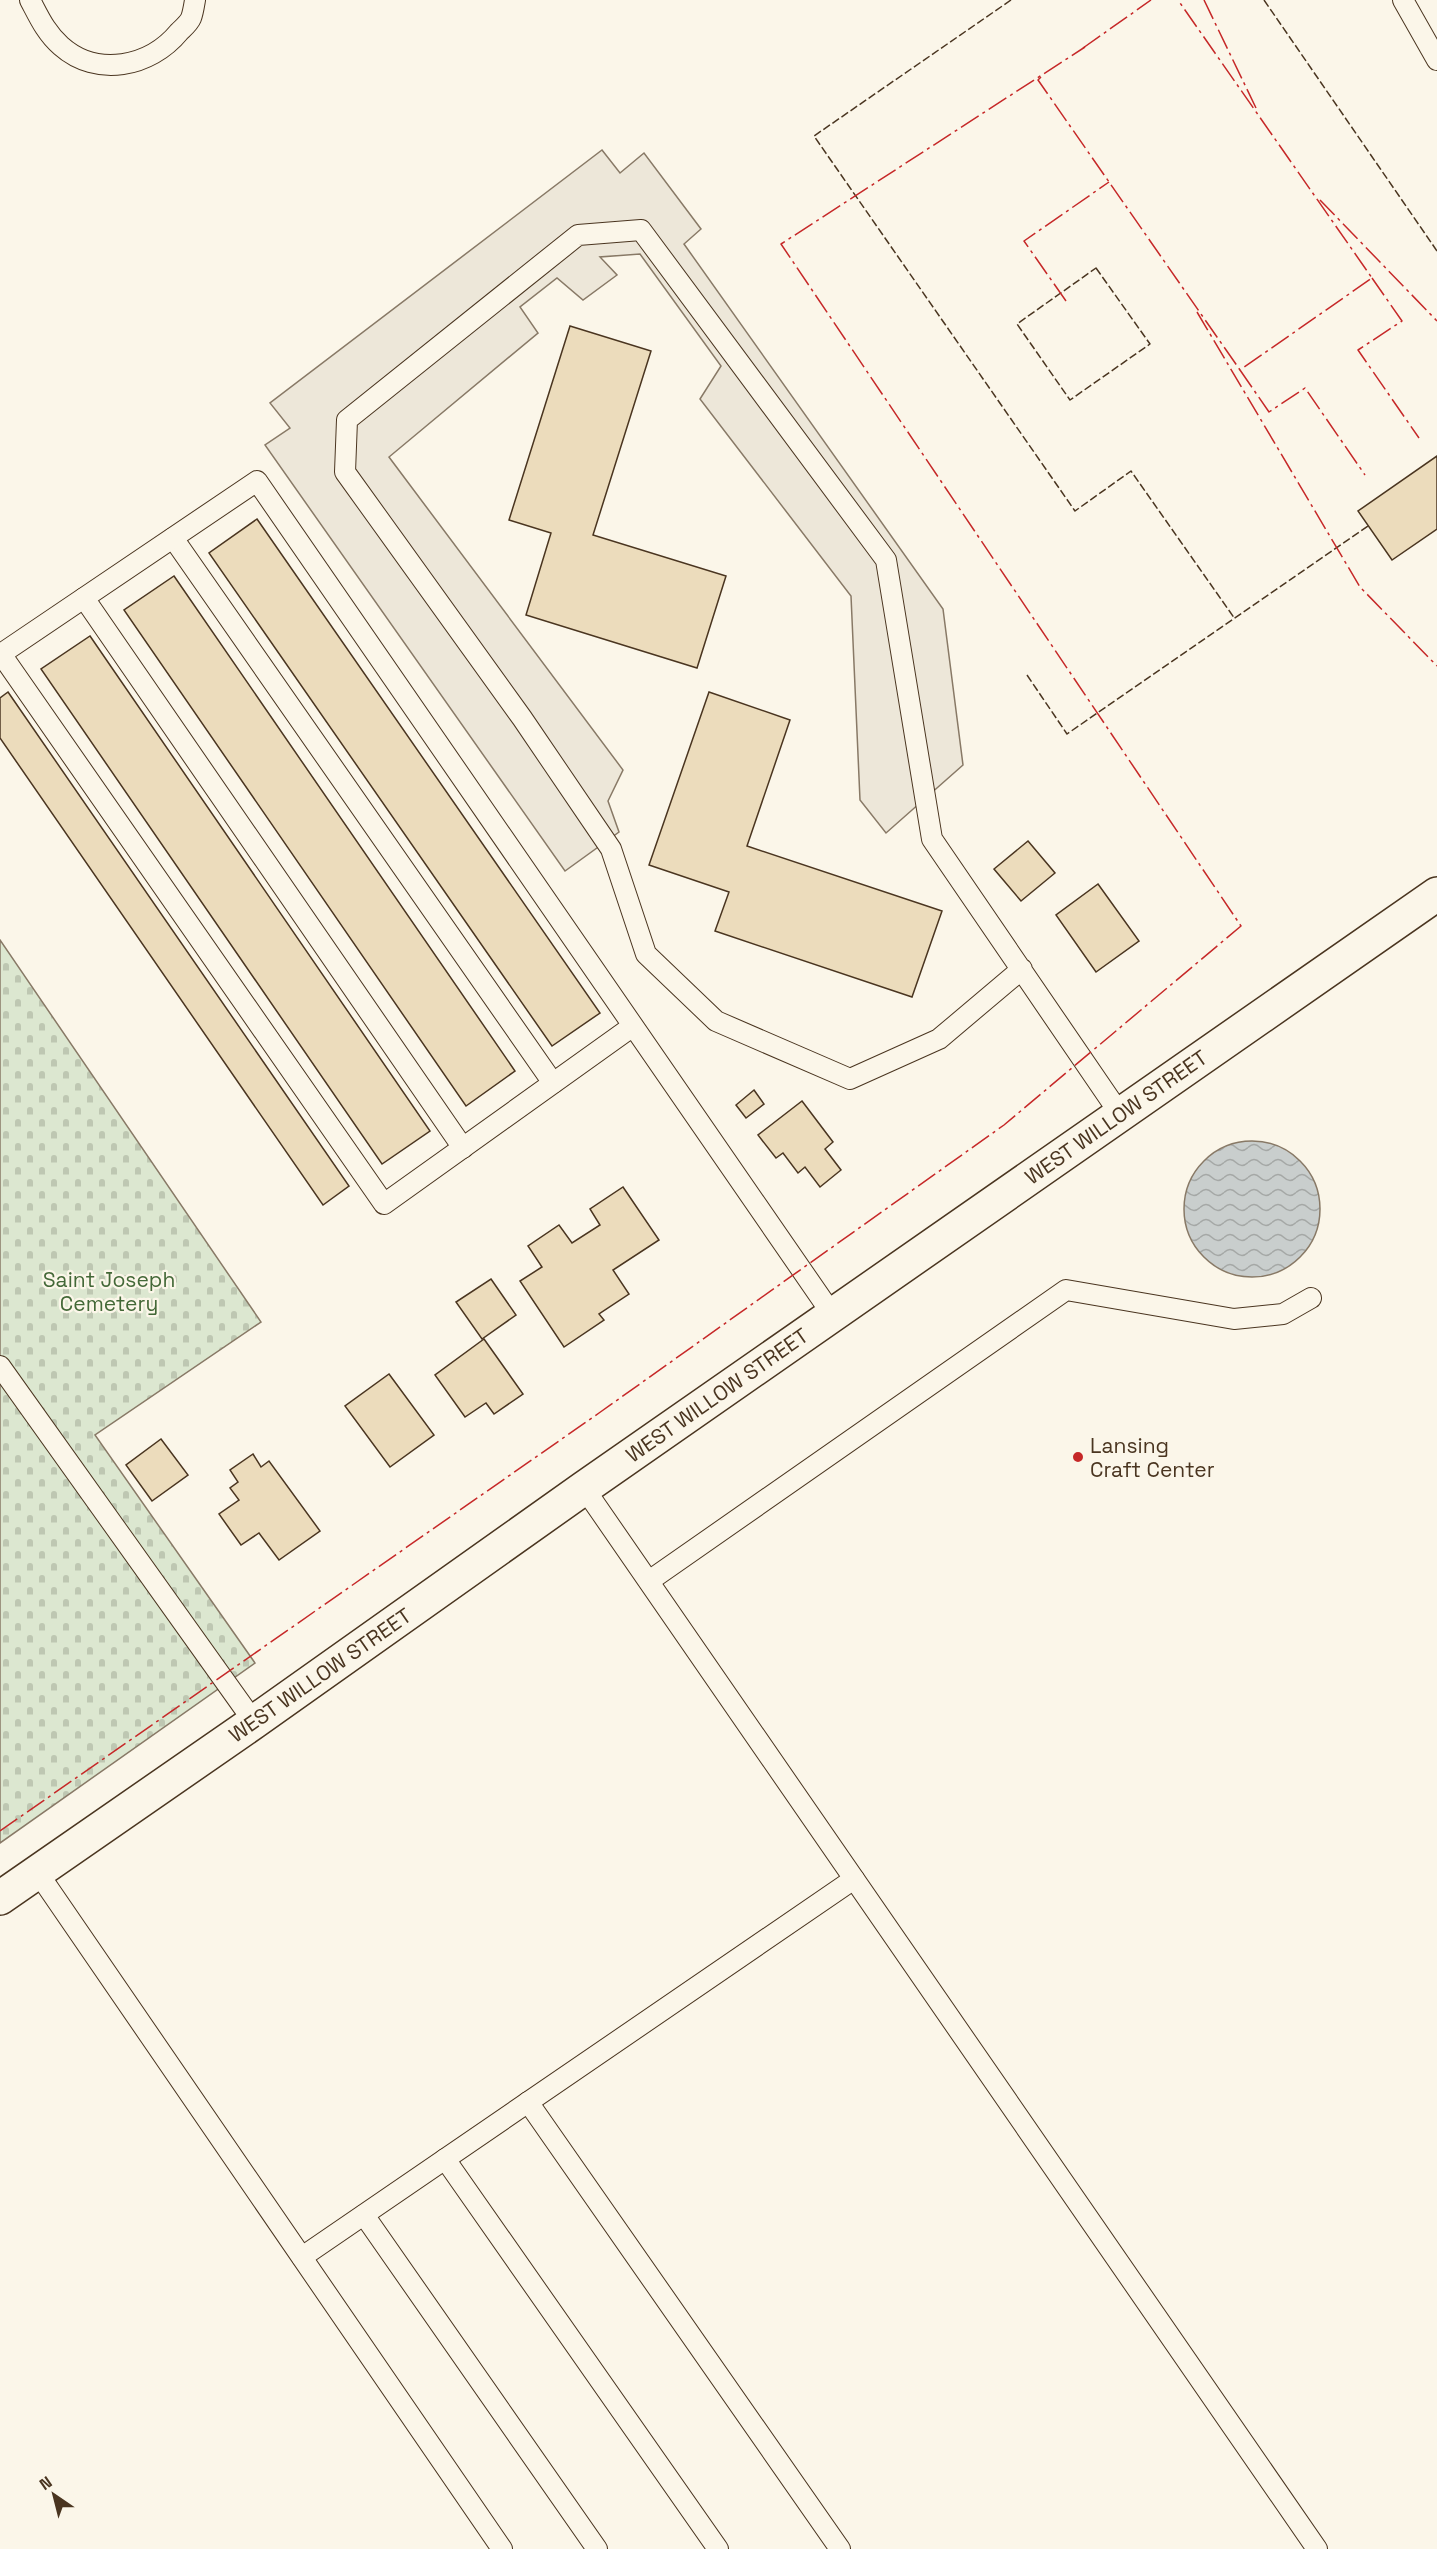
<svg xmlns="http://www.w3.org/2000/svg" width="1437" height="2549" font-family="'Space Grotesk',sans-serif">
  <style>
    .cemetery { fill: url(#cemetery-stones); stroke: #887966; stroke-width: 1.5 }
    .parking { fill: #ede7d9; stroke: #887966; stroke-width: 1.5 }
    .water { fill: url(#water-waves); stroke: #887966; stroke-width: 1.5 }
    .building { fill: #ecdcbc; stroke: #4a3520; stroke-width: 1.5 }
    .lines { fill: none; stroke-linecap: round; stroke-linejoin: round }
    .service-casing { stroke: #4a3520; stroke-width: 22 }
    .tertiary-casing { stroke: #4a3520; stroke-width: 36 }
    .service { stroke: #fbf6e9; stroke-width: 20 }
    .tertiary { stroke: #fbf6e9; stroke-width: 33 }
    .fence { stroke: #4a3520; stroke-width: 1.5; stroke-dasharray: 8 3; stroke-linecap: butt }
    .power { stroke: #c62828; stroke-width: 1.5; stroke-dasharray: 21 4.5 3 4.5; stroke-linecap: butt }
    .poi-dot { fill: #c62828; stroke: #fbf6e9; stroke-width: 2 }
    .labels { text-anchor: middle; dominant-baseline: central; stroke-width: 4.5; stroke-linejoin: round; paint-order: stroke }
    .street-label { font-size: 21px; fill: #4a3520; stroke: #fbf6e9 }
    .park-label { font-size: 21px; fill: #436837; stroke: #fbf6e9 }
    .poi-label { font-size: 21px; fill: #4a3520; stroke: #fbf6e9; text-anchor: start }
  </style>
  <defs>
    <pattern id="cemetery-stones" width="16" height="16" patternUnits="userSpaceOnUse" patternTransform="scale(1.5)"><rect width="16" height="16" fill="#dce7d0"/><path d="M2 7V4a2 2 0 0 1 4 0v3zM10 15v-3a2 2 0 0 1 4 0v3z" fill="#bec7b2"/></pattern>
    <pattern id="water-waves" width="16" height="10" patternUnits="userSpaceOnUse" patternTransform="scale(1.5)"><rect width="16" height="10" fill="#c9cecd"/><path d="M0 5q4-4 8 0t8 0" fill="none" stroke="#a5a8a6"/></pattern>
  </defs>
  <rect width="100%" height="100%" fill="#fbf6e9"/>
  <!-- cemetery -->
  <path class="cemetery" d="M 0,940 L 261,1322 L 95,1435 L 255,1663 L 0,1843 Z"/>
  <!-- parking -->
  <path class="parking" d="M 602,150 L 620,173 L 644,153 L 701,229 L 684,244 L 943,609 L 963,765 L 886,833 L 860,800 L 851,596 L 700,399 L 721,366 L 640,254 L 600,257 L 617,275 L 583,300 L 557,278 L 520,307 L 538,333 L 389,457 L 623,770 L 608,801 L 619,832 L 565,871 L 265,445 L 290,428 L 270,403 Z"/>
  <!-- water -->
  <circle class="water" cx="1252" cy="1209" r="68"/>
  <!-- building -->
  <g class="building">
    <path d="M 570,326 L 651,351 L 593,535 L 726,576 L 697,668 L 526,615 L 551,533 L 509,520 Z"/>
    <path d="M 1437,456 L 1437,529 L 1392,560 L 1358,511 Z"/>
    <path d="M 257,519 L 600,1013 L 552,1046 L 209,553 Z"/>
    <path d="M 174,576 L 515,1071 L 466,1106 L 124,610 Z"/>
    <path d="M 90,636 L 430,1131 L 382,1164 L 41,669 Z"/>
    <path d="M 8,692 L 349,1186 L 323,1205 L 0,738 L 0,698 Z"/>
    <path d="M 709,692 L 790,720 L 747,846 L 942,911 L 912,997 L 715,931 L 729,892 L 649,865 Z"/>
    <path d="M 1028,841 L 1055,873 L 1021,901 L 994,869 Z"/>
    <path d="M 1098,884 L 1139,941 L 1096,972 L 1056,915 Z"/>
    <path d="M 754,1090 L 764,1104 L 746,1118 L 736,1105 Z"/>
    <path d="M 802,1101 L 833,1142 L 825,1149 L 841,1170 L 820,1187 L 805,1167 L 798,1173 L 783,1153 L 776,1158 L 758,1135 Z"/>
    <path d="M 623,1187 L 659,1240 L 613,1270 L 629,1294 L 599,1314 L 604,1320 L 564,1347 L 520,1281 L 542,1267 L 528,1246 L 559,1225 L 572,1243 L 600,1225 L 590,1209 Z"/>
    <path d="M 491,1279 L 516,1315 L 482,1339 L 456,1302 Z"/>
    <path d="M 484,1339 L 523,1394 L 494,1414 L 486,1403 L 465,1417 L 435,1375 Z"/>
    <path d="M 389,1374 L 434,1435 L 390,1467 L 345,1406 Z"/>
    <path d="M 161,1439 L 188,1475 L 152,1501 L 126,1465 Z"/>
    <path d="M 253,1454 L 261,1467 L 269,1461 L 320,1531 L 279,1560 L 259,1533 L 241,1545 L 219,1514 L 239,1500 L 230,1488 L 238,1482 L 230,1470 Z"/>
  </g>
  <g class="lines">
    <defs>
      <g id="service">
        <path d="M 30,0 C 39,17 46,33 61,46 C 97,78 150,67 179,32 C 183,28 189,23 191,18 C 193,13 194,6 195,0"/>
        <path d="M 1403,0 L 1437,60"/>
        <path d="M 173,538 L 553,1083"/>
        <path d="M 84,598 L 463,1148"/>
        <path d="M 1022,969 L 939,1039 L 850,1079 L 716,1021 L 646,954 L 611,849 L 522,718 L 345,472 L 347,420 L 578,235 L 641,230 L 886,560 L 932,839 L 1120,1114"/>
        <path d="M 633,1026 L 384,1204 L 1,654 L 257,481 L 832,1314"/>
        <path d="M 0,1366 L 254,1722"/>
        <path d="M 584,1488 L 1317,2549"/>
        <path d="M 649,1581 L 1066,1290 L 1234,1319 L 1283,1314 L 1311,1298"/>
        <path d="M 38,1873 L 502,2549"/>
        <path d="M 528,2102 L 840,2549"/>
        <path d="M 445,2159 L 718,2549"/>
        <path d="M 364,2215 L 597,2549"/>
        <path d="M 302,2257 L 854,1879"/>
      </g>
      <path id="tertiary" d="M 0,1898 L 254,1722 L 584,1488 L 1437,894"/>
    </defs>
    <!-- service casing -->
    <use href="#service" class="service-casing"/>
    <!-- tertiary casing -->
    <use href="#tertiary" class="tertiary-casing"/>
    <!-- service -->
    <use href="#service" class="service"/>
    <!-- tertiary -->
    <use href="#tertiary" class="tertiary"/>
    <!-- fence -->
    <g class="fence">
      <path d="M 1011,0 L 814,136 L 1075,511 L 1131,471 L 1235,619"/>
      <path d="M 1264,0 L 1437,251"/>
      <path d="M 1096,268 L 1150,344 L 1070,400 L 1017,324 Z"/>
      <path d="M 1027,675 L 1067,734 L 1368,526"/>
    </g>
    <!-- power -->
    <g class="power">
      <path d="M 1204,0 L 1256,108"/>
      <path d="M 1083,48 L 1151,0"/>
      <path d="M 1041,77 L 1038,80 L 1240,370 L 1372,278 L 1178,0"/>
      <path d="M 1320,200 L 1437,321"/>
      <path d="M 1372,278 L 1402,321 L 1358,350 L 1419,438"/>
      <path d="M 1066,301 L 1024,241 L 1109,182"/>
      <path d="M 1197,312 L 1360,587 L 1437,666"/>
      <path d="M 1240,370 L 1269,412 L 1305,388 L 1365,475"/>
      <path d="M 0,1831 L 599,1413 L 1004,1125 L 1241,926 L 781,244 L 1085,47"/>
    </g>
  </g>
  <!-- markers -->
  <circle class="poi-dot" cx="1078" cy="1457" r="6"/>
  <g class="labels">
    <!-- street labels -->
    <g class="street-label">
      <text transform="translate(1116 1117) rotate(-35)">WEST WILLOW STREET</text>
      <text transform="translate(717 1395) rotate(-35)">WEST WILLOW STREET</text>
      <text transform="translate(320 1675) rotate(-35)">WEST WILLOW STREET</text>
    </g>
    <!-- park labels -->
    <g class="park-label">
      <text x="109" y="1279">Saint Joseph<tspan x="109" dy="24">Cemetery</tspan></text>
    </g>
    <!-- poi labels -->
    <g class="poi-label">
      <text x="1090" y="1445">Lansing<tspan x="1090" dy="24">Craft Center</tspan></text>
    </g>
  </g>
  <!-- north arrow -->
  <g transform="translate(54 2495) rotate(325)" stroke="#fbf6e9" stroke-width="4.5" paint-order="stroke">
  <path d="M0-4.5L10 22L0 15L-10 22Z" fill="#4a3520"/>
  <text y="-9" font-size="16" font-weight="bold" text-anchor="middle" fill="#4a3520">N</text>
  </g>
</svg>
